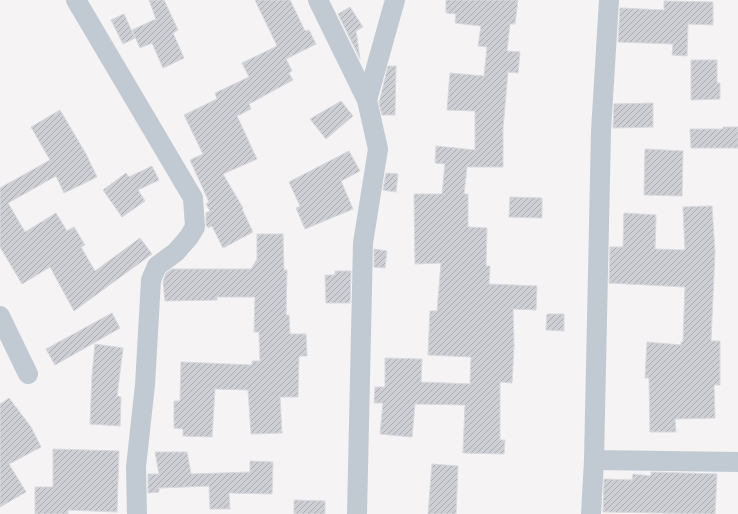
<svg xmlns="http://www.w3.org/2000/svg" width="738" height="514" font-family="'Space Grotesk',sans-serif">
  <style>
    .building { fill: url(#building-hatch); stroke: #d7d9de }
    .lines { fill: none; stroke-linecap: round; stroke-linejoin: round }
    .minor { stroke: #c1cad2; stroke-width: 20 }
  </style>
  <defs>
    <pattern id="building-hatch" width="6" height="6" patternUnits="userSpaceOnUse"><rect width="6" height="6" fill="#cdcfd5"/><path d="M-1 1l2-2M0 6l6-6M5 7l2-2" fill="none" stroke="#a8abb0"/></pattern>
  </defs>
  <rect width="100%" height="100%" fill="#f5f3f3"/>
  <!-- building -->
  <g class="building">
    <path d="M 149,0 L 164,0 L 178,30 L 173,33 L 184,58 L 163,68 L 152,43 L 140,48 L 132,30 L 156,19 Z"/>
    <path d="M 255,0 L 290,0 L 305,31 L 309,30 L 316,44 L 286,59 L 292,71 L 289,73 L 293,80 L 249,104 L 251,109 L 237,116 L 257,159 L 223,174 L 243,208 L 242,209 L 253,232 L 223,248 L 212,226 L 208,228 L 206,225 L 206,213 L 210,211 L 206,204 L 209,202 L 190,160 L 203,154 L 184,115 L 217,99 L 215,93 L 249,77 L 242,63 L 277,46 Z"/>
    <path d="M 446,0 L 518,0 L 515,24 L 510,24 L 507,51 L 520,52 L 518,73 L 508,72 L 503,128 L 503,167 L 467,167 L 464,194 L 468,194 L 468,227 L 487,228 L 486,266 L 490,266 L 489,284 L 537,286 L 536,310 L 513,309 L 514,346 L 512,383 L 500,382 L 500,440 L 505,440 L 504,454 L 463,453 L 465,405 L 415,404 L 412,437 L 380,434 L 383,403 L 374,403 L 375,387 L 385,387 L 385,358 L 422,359 L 421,382 L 470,384 L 471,357 L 428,355 L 430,311 L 437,311 L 441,263 L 415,264 L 414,194 L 442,194 L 445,164 L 435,163 L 436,146 L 475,150 L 475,111 L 447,110 L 450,73 L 484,76 L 487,47 L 478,46 L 481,26 L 455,23 L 456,14 L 446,13 Z"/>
    <path d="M 664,1 L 713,2 L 713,25 L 688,24 L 687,56 L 672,55 L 673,44 L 618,42 L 620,8 L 664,10 Z"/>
    <path d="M 350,7 L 363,27 L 356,31 L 360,59 L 338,14 Z"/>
    <path d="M 124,14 L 135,38 L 123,44 L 111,20 Z"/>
    <path d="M 691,60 L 717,60 L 717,83 L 720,83 L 720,99 L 691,100 Z"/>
    <path d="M 388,66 L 396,66 L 395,115 L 382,115 L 379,103 Z"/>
    <path d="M 341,101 L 353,116 L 326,139 L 310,119 Z"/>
    <path d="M 653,103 L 653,127 L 613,128 L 614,104 Z"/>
    <path d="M 60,110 L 86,154 L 97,177 L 64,193 L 56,176 L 8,203 L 25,232 L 56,213 L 67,231 L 74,227 L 85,245 L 81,247 L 95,271 L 140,238 L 152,254 L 74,311 L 50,267 L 22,284 L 0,247 L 0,188 L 50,160 L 31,127 Z"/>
    <path d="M 723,127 L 738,127 L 738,148 L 691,148 L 690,129 L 723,129 Z"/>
    <path d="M 645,149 L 683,151 L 682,196 L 644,195 Z"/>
    <path d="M 349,151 L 360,171 L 341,181 L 353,209 L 305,229 L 296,208 L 300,206 L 289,182 Z"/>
    <path d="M 152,166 L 159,180 L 138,190 L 145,201 L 122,217 L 103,190 L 126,173 L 129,177 Z"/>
    <path d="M 386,173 L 398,174 L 396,192 L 383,190 Z"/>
    <path d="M 510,197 L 542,198 L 542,218 L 509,217 Z"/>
    <path d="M 712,206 L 715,252 L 711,341 L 720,341 L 720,385 L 714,385 L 715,418 L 675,419 L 676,432 L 650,432 L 649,378 L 645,378 L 647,342 L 681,345 L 681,342 L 683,342 L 685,287 L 609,283 L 610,247 L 623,247 L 624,213 L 656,215 L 655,249 L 685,250 L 683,207 Z"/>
    <path d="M 257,234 L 283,234 L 284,270 L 287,270 L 286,315 L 289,315 L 290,334 L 306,334 L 307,356 L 299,356 L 298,397 L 280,397 L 282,433 L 251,434 L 248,390 L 215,389 L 212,437 L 183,436 L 183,429 L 174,428 L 174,401 L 180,401 L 181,362 L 252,365 L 252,361 L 260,361 L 259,332 L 254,332 L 255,297 L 217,297 L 217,300 L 165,301 L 163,282 L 166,273 L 172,269 L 251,269 L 257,259 Z"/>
    <path d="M 374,249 L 387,251 L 385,268 L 374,267 Z"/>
    <path d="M 335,271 L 351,271 L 350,303 L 326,303 L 325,275 L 335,275 Z"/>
    <path d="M 112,313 L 120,328 L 55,365 L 46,349 Z"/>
    <path d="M 547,314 L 564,314 L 564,331 L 546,330 Z"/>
    <path d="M 95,344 L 123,348 L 117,396 L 121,397 L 120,426 L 90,424 L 92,376 Z"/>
    <path d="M 9,398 L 31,427 L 41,447 L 9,464 L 26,492 L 0,507 L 0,404 Z"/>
    <path d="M 53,449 L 119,451 L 117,512 L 68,510 L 68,514 L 35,514 L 35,487 L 53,487 Z"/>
    <path d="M 155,452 L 187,452 L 191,474 L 250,472 L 250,461 L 273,462 L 272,494 L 229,493 L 230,509 L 210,509 L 209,486 L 159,488 L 159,492 L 148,493 L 148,474 L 159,474 Z"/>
    <path d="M 432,464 L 458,466 L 456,514 L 428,514 Z"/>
    <path d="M 651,472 L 717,474 L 715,514 L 603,512 L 604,479 L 632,480 L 633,474 L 651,476 Z"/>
    <path d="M 294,500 L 325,501 L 325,514 L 294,514 Z"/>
  </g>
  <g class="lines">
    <!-- minor -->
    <g class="minor">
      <path d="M 76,0 L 193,198 L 195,227 L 189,237 L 176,252 L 157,266 L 151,280 L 145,385 L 136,467 L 137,514"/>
      <path d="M 318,0 L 367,100 L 378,149 L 363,243 L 357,514"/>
      <path d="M 609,0 L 601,131 L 594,460 L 738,462"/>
      <path d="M 367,100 L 395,0"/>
      <path d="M 0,316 L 28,374"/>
      <path d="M 591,514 L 594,460"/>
    </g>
  </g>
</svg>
